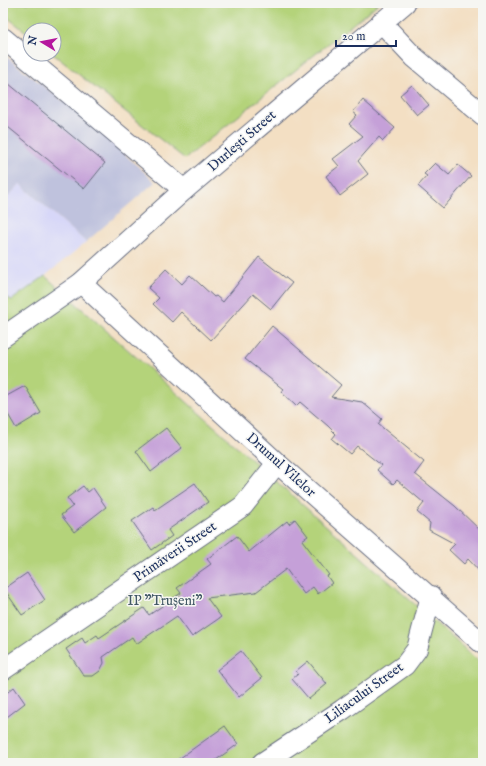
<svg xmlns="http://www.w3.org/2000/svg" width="486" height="766" font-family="'IM FELL English',serif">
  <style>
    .built { fill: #d7d7f8 }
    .industrial { fill: #bfc2dd }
    .green { fill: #b4d37a; stroke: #68816c }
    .building { fill: #c5a0d8 }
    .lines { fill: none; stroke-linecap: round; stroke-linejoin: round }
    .minor-casing { stroke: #676d81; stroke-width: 22 }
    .minor { stroke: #fff; stroke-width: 20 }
    .labels { text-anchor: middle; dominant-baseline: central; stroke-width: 3; stroke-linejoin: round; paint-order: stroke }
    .street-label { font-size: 14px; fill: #1b2f5e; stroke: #f6f6f2 }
    .park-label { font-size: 14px; fill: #415865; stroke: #f6f6f2 }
  </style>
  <rect width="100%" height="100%" fill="#f6f6f2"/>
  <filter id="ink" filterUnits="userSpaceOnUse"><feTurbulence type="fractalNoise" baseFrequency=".025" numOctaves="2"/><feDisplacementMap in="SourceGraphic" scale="8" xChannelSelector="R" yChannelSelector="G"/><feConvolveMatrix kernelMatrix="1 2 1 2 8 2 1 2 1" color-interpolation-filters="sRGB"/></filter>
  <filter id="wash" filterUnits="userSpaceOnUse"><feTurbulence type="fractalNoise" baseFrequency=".012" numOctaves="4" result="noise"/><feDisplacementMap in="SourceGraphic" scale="16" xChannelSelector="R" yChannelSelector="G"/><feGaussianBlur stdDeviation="0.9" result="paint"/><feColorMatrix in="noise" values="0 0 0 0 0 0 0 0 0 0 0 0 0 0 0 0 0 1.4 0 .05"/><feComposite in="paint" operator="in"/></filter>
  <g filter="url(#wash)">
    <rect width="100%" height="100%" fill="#f3dfc3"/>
    <!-- built -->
    <path class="built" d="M 20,184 L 86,242 L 45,276 L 12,300 L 3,296 L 3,202 Z"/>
    <!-- industrial -->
    <path class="industrial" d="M 3,54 L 84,117 L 155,182 L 86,242 L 20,184 L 3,202 Z"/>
    <!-- green -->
    <g class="green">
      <path d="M 3,3 L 379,3 L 185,159 L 53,54 L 54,30 L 30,30 L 30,35 L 3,14 Z"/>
      <path d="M 45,276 L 483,665 L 483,763 L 3,763 L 3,296 L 12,300 Z"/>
    </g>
    <g id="blocks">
      <!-- building -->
      <g class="building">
        <path d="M 3,79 L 105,163 L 84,189 L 3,123 Z"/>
        <path d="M 412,85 L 429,105 L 417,115 L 400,95 Z"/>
        <path d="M 363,100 L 395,128 L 383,141 L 379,137 L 358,161 L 368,174 L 340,196 L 326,176 L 339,166 L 333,159 L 363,136 L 349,124 L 357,115 L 353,112 Z"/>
        <path d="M 435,163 L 449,175 L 458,165 L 471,176 L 443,208 L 418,186 L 427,176 L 424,174 Z"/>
        <path d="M 259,257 L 292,283 L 271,309 L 253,294 L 211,340 L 181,312 L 172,322 L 153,304 L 159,298 L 148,288 L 166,269 L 182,284 L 190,275 L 214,297 L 216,296 L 223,302 Z"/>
        <path d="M 272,326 L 341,385 L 331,397 L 362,402 L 382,419 L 378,424 L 424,462 L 415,474 L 455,506 L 483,533 L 483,575 L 468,559 L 464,564 L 449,550 L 455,544 L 429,530 L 430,523 L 417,512 L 424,503 L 397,480 L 393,484 L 377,470 L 381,465 L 357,446 L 350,454 L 332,439 L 336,434 L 328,426 L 300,402 L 296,406 L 281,392 L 283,389 L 245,359 Z"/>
        <path d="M 25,386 L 41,413 L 16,428 L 3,406 L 3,398 Z"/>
        <path d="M 166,428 L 182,448 L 151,472 L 136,451 Z"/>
        <path d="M 195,483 L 208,502 L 168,530 L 172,536 L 152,550 L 132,521 L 153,507 L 155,510 Z"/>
        <path d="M 83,486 L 88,492 L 93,488 L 106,507 L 74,532 L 61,515 L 73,506 L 67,498 Z"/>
        <path d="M 295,519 L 308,536 L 302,540 L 329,575 L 327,576 L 332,583 L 318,594 L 313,587 L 304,594 L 286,569 L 256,592 L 207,598 L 221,617 L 192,637 L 177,616 L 136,644 L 132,637 L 103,657 L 104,663 L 100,671 L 93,676 L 84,676 L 66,649 L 82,638 L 85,643 L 97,635 L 99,638 L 144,608 L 149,615 L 181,593 L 177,588 L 211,564 L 207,559 L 237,536 L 249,552 L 287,521 L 289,524 Z"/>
        <path d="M 27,573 L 45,600 L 22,615 L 4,589 Z"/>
        <path d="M 241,651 L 262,678 L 239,697 L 217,670 Z"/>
        <path d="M 308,661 L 327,684 L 309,699 L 292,679 L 298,674 L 296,671 Z"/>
        <path d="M 14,687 L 25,703 L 3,720 L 3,696 Z"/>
        <path d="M 225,726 L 238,744 L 212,763 L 173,763 Z"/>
      </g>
    </g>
  </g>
  <g filter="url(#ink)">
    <use href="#blocks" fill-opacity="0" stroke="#676d81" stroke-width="1"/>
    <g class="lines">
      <defs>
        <g id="minor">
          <path d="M 381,22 L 414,57 L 483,115"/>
          <path d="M 3,38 L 184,190"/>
          <path d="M 81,283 L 277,463 L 483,644"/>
          <path d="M 3,337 L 81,283 L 184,190 L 405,3"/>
          <path d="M 3,670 L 243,506 L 277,463"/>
          <path d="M 262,763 L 342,710 L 405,665 L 417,649 L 431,596"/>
        </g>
      </defs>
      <!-- minor casing -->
      <use href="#minor" class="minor-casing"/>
      <!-- minor -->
      <use href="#minor" class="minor"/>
    </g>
  </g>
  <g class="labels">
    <!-- street labels -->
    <g class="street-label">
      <text transform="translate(242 141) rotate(-41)">Durlești Street</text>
      <text transform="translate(281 465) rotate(42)">Drumul Vilelor</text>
      <text transform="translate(175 552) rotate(-34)">Primăverii Street</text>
      <text transform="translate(364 693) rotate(-36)">Liliacului Street</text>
    </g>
    <!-- park labels -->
    <g class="park-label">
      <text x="165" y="601">IP "Trușeni"</text>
    </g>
  </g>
  <!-- margin -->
  <rect width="486" height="766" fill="none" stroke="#f6f6f2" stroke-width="16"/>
  <!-- north arrow -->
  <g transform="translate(42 42) rotate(280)"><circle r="19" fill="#f6f6f2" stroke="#9ea6b7"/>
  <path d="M0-3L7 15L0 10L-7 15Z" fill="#b5179e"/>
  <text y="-6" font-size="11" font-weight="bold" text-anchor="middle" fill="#1b2f5e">N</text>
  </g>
  <!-- scale -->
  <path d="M336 40v6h60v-6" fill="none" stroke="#1b2f5e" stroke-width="2"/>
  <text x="342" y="40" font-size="12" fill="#1b2f5e" stroke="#f6f6f2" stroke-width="3" paint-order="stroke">20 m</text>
</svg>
